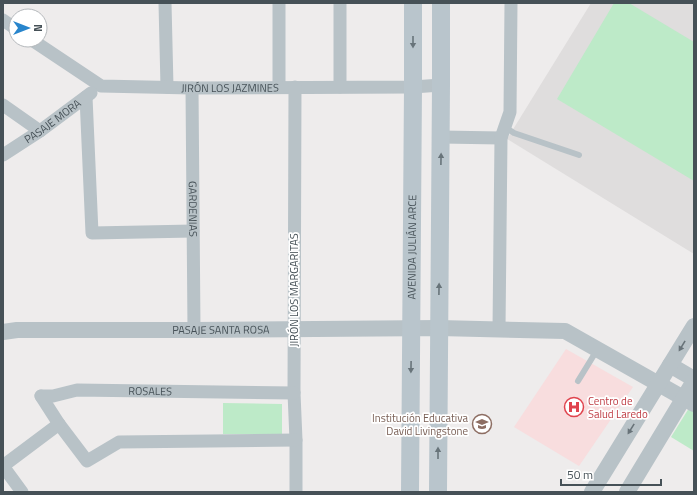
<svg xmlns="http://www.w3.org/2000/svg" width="697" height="495" font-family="'Titillium Web',sans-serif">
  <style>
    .education { fill: #dfdddd }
    .medical { fill: #f8ddde }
    .green { fill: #bdeac8 }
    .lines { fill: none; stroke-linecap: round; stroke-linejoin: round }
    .service { stroke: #b8c2c7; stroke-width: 6 }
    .minor { stroke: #b8c2c7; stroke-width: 13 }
    .tertiary { stroke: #b8c2c7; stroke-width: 16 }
    .secondary { stroke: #b9c5cc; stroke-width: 18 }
    .oneway { fill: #68747a }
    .oneway2 { fill: #687379 }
    .labels { text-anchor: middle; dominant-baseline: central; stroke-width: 3.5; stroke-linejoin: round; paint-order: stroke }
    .street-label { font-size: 11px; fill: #465157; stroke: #fff }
    .health-label { font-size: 11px; fill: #be3a42; stroke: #fff; text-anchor: start }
    .education-label { font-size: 11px; fill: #785e54; stroke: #fff; text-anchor: end }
  </style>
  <rect width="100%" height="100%" fill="#eeecec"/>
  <!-- education -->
  <path class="education" d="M 591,3 L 694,3 L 694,254 L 507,139 Z"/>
  <!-- medical -->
  <path class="medical" d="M 566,349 L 633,387 L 579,466 L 514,427 Z"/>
  <!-- green -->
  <g class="green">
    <path d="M 614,3 L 629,3 L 694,42 L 694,181 L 557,99 Z"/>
    <path d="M 694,400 L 694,451 L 671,437 Z"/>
    <path d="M 223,403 L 282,404 L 282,434 L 223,434 Z"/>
  </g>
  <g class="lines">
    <!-- service -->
    <g class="service">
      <path d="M 505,127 L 514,133 L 579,155"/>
      <path d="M 578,381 L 597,350"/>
    </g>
    <!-- minor -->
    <g class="minor">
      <path d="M 165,3 L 167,87"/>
      <path d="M 279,3 L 279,87"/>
      <path d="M 340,3 L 340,87"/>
      <path d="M 3,20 L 16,29"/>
      <path id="s1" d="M 32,40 L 101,86 L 192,88 L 413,87 L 441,85"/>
      <path d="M 295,87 L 294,393 L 296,440 L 296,492"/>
      <path id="s2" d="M 192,88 L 194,330"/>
      <path d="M 86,97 L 92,233 L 193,231"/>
      <path d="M 3,105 L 40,131"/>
      <path d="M 441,137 L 501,138"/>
      <path id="s3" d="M 3,155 L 40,131 L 91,93"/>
      <path d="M 499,329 L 501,138 L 510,112 L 511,3"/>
      <path d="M 41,396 L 59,424 L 87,461 L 119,442 L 296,440"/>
      <path id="s4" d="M 41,396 L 53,396 L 77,390 L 294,393"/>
      <path d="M 3,466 L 59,424"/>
      <path d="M 3,466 L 22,492"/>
    </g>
    <!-- tertiary -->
    <g class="tertiary">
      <path id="s5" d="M 3,332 L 17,330 L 194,330 L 439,328 L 565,331 L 694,404"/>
      <path d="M 670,365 L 694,379"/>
      <path d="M 592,492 L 694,326"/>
      <path d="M 627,492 L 694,381"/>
    </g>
    <!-- secondary -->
    <g class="secondary">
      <path id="s6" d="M 410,492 L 413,87 L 413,3"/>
      <path d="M 438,492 L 441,85 L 441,3"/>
    </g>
  </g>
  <!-- one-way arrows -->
  <defs><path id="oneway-solid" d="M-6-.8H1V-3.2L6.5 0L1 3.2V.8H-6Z"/></defs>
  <g class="oneway">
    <use href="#oneway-solid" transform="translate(413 42) rotate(90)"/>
    <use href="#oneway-solid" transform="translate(441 159) rotate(-89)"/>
    <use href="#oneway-solid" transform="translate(439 289) rotate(-89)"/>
    <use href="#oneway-solid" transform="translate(411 367) rotate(91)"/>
    <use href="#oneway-solid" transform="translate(438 453) rotate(-90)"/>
  </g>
  <g class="oneway2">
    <use href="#oneway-solid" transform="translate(682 346) rotate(121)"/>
    <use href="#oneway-solid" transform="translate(631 429) rotate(122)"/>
  </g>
  <!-- icons -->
  <defs>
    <symbol id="hospital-ring" viewBox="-11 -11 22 22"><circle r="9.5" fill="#fff" stroke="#e0444e" stroke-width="1.5"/><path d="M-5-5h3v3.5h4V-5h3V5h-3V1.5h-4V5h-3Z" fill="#e0444e"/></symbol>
    <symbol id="school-ring" viewBox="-11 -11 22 22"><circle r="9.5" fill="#fff" stroke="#8d6e63" stroke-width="1.5"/><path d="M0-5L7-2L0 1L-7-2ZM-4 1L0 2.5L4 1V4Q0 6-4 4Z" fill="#8d6e63"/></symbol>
  </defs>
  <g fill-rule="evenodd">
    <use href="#hospital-ring" x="563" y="396" width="22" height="22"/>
    <use href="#school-ring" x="471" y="413" width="22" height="22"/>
  </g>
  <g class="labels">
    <!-- street labels -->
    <g class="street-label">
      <text stroke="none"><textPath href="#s1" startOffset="212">JIRÓN LOS JAZMINES</textPath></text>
      <text stroke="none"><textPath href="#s3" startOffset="60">PASAJE MORA</textPath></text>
      <text stroke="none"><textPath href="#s2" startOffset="121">GARDENIAS</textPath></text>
      <text stroke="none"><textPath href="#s6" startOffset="245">AVENIDA JULIÁN ARCE</textPath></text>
      <text transform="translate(294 290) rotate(-90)">JIRÓN LOS MARGARITAS</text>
      <text stroke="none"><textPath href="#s5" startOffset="218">PASAJE SANTA ROSA</textPath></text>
      <text stroke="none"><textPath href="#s4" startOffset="110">ROSALES</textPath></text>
    </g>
    <!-- health labels -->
    <g class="health-label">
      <text x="588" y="401">Centro de<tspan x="588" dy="13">Salud Laredo</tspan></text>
    </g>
    <!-- education labels -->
    <g class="education-label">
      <text x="468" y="418">Institución Educativa<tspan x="468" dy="13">David Livingstone</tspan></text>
    </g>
  </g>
  <!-- border -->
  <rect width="697" height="495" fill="none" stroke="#465157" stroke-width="8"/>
  <!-- north arrow -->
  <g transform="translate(28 28) rotate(90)"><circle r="19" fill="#ffffff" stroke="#b5b9bc"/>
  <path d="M0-3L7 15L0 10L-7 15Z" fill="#2885cc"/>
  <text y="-6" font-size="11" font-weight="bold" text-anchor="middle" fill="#465157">N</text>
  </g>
  <!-- scale -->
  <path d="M561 479v6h100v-6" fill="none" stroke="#465157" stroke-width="2"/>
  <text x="567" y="479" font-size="12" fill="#465157" stroke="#ffffff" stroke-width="3" paint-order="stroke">50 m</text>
</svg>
